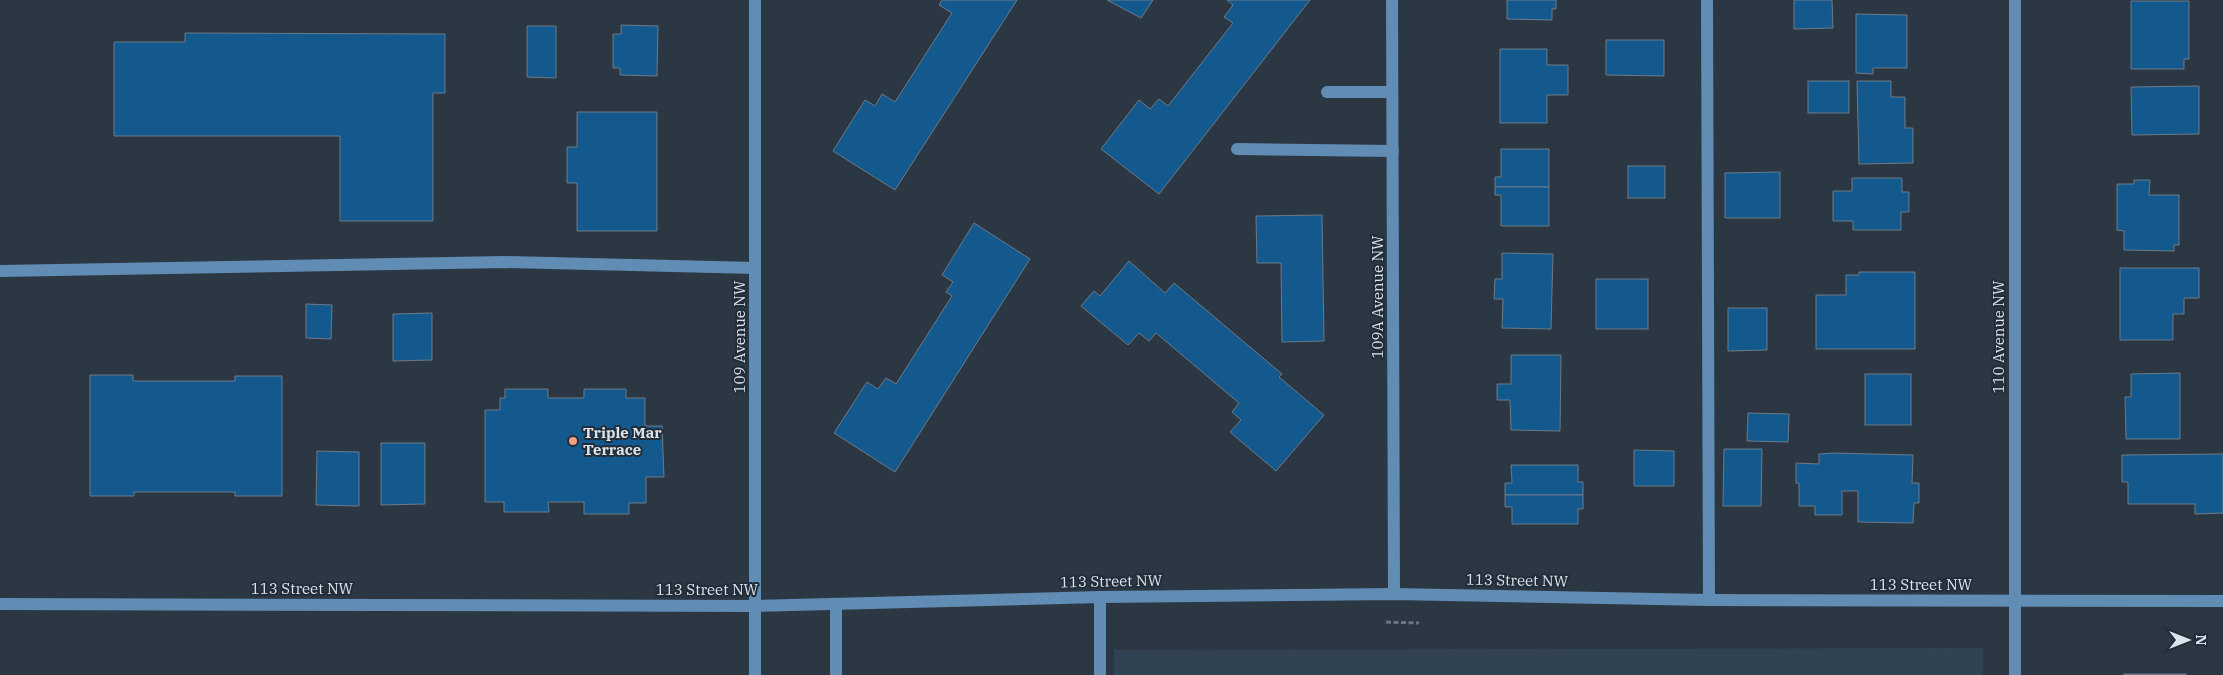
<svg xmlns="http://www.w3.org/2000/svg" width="2223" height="675" font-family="'IBM Plex Serif',serif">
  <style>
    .built { fill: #314353 }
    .building { fill: #14598d; stroke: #6c7a88 }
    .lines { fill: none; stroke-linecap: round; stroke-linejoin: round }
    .path { stroke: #6b7580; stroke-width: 3; stroke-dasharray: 5 2.5; stroke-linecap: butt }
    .minor { stroke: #618cb3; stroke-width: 12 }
    .poi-dot { fill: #f2a081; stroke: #212d39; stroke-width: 2 }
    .labels { text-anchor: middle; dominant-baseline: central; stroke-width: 4; stroke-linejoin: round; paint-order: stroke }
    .street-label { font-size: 15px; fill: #dce4eb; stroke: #212d39 }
    .poi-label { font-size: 15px; font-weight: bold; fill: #dce4eb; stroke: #212d39; text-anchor: start }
  </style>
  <rect width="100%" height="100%" fill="#2b3743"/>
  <!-- built -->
  <path class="built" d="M 1983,648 L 1983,675 L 1114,675 L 1114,650 Z"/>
  <!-- building -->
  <g class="building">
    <path d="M 942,0 L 1017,0 L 895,190 L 833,151 L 865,100 L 875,106 L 882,94 L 895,102 L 952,13 L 939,5 Z"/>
    <path d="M 1107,0 L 1153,0 L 1141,18 Z"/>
    <path d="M 1227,0 L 1310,0 L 1159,194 L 1101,149 L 1139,100 L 1150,109 L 1159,99 L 1168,106 L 1233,23 L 1224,17 L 1233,5 Z"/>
    <path d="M 1507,0 L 1556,0 L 1556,9 L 1552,9 L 1552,20 L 1507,19 Z"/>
    <path d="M 1794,0 L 1832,0 L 1833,28 L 1794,29 Z"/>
    <path d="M 2131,1 L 2189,1 L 2189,59 L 2184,59 L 2184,69 L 2131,69 Z"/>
    <path d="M 1856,14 L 1907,15 L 1907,68 L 1873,68 L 1873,74 L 1856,73 Z"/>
    <path d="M 621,25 L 658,26 L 657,76 L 620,75 L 620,68 L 613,68 L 613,34 L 621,34 Z"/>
    <path d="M 527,26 L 556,26 L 556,78 L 527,77 Z"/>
    <path d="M 185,33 L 445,34 L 445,93 L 433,93 L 433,221 L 340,221 L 340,136 L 114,136 L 114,42 L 185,42 Z"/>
    <path d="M 1606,40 L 1664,40 L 1664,76 L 1606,75 Z"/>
    <path d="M 1500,49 L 1547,49 L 1547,65 L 1568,65 L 1568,95 L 1547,95 L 1547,123 L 1500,123 Z"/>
    <rect x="1808" y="81" width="41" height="32"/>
    <path d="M 1857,81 L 1891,81 L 1891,97 L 1905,97 L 1905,128 L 1913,128 L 1913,163 L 1859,164 Z"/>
    <path d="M 2199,86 L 2199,134 L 2132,135 L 2131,87 Z"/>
    <path d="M 577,112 L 657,112 L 657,231 L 577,231 L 577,183 L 567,183 L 567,147 L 577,147 Z"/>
    <path d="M 1501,149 L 1549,149 L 1549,187 L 1495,187 L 1495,177 L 1501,177 Z"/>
    <rect x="1628" y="166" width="37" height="32"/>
    <path d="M 1780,172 L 1780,218 L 1725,218 L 1725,173 Z"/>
    <path d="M 1852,178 L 1902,178 L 1902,192 L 1909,192 L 1909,212 L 1901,212 L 1901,230 L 1853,230 L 1853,221 L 1833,221 L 1833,191 L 1852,191 Z"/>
    <path d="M 2134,180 L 2150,180 L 2149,195 L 2179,195 L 2179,245 L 2174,245 L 2174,251 L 2124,250 L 2124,231 L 2117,230 L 2117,184 L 2134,184 Z"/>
    <path d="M 1495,187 L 1549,187 L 1549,226 L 1501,226 L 1501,195 L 1495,195 Z"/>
    <path d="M 1322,215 L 1324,341 L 1282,342 L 1281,263 L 1257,263 L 1256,216 Z"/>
    <path d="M 974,223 L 1030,259 L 895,472 L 834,433 L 867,382 L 878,389 L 886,378 L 896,384 L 952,296 L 946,292 L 953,282 L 942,275 Z"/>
    <path d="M 1502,253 L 1553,254 L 1551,329 L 1502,328 L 1503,299 L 1494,299 L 1495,279 L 1502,279 Z"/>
    <path d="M 1129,261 L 1165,293 L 1174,283 L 1282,374 L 1279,377 L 1324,415 L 1276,471 L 1230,432 L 1241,420 L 1232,412 L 1239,403 L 1156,333 L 1149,341 L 1139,333 L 1128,345 L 1081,306 L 1094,291 L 1100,296 Z"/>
    <path d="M 2120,268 L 2199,268 L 2199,298 L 2184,298 L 2184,314 L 2173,314 L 2173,340 L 2120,340 Z"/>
    <path d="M 1859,272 L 1915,272 L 1915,349 L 1816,349 L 1816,295 L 1846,295 L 1846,275 L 1859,275 Z"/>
    <rect x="1596" y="279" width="52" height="50"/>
    <path d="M 306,304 L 332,305 L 331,339 L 306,338 Z"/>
    <path d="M 1728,308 L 1767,308 L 1767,350 L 1728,351 Z"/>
    <path d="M 432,313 L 432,360 L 393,361 L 393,314 Z"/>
    <path d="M 1511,355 L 1561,355 L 1560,431 L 1511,430 L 1510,400 L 1497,400 L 1497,384 L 1511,384 Z"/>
    <path d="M 2180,373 L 2180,439 L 2126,439 L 2125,397 L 2131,397 L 2131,374 Z"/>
    <rect x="1865" y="374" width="46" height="51"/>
    <path d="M 90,375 L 133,375 L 133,381 L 235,381 L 235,376 L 282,376 L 282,496 L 235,496 L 235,492 L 134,492 L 134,496 L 90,496 Z"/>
    <path d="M 505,389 L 548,389 L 548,398 L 584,398 L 584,389 L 626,389 L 626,398 L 645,398 L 645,426 L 662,426 L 664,477 L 646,477 L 646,503 L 629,503 L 629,514 L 584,514 L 584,502 L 548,502 L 549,512 L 504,512 L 504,502 L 485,502 L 485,410 L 500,410 L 500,398 L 505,398 Z"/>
    <path d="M 1748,413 L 1789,414 L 1788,442 L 1747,441 Z"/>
    <path d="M 381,443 L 425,443 L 425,504 L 381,505 Z"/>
    <path d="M 1724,449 L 1762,449 L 1761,506 L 1723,506 Z"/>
    <path d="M 1634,450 L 1674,451 L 1674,486 L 1634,486 Z"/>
    <path d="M 317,451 L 359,452 L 359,506 L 316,505 Z"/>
    <path d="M 1833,453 L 1913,455 L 1912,483 L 1919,483 L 1919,503 L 1914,503 L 1913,523 L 1858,522 L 1858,491 L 1842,491 L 1842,515 L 1815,515 L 1815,506 L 1799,506 L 1799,483 L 1796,483 L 1796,463 L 1819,464 L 1819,454 Z"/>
    <path d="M 2223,454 L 2223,513 L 2195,514 L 2195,504 L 2128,504 L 2128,482 L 2122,482 L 2122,455 Z"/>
    <path d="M 1511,465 L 1578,465 L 1578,482 L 1583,482 L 1583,495 L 1505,495 L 1505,483 L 1512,483 Z"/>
    <path d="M 1505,495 L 1583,495 L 1583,509 L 1578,509 L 1578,524 L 1512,524 L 1512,507 L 1505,507 Z"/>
    <rect x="2124" y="674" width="62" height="1"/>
  </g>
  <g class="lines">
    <!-- path -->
    <path class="path" d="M 1386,622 L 1419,623"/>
    <!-- minor -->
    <g class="minor">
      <path d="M 1392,0 L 1394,594"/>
      <path d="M 1707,0 L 1709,600"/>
      <path d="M 2015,0 L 2015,675"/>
      <path d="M 1327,92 L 1392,92"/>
      <path d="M 1237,149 L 1393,151"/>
      <path d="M 0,271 L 504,262 L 755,268"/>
      <path d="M 0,604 L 755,606 L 1100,597 L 1394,594 L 1709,600 L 2223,601"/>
      <path d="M 755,675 L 755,0"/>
      <path d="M 836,675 L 836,604"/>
      <path d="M 1100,675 L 1100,597"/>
    </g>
  </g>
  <!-- markers -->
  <circle class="poi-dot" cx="573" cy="441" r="5"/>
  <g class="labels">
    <!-- street labels -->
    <g class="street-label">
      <text transform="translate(1377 297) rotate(-90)">109A Avenue NW</text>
      <text transform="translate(739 337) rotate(-90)">109 Avenue NW</text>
      <text transform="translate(1998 337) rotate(-90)">110 Avenue NW</text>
      <text transform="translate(1517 580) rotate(1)">113 Street NW</text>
      <text transform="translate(1111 581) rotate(-1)">113 Street NW</text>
      <text x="1921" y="584">113 Street NW</text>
      <text x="302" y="588">113 Street NW</text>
      <text x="707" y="589">113 Street NW</text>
    </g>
    <!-- poi labels -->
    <g class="poi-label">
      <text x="583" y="432">Triple Mar<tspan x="583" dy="17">Terrace</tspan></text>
    </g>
  </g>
  <!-- north arrow -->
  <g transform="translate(2188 640) rotate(90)" stroke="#212d39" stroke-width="4" paint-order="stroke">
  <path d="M0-4L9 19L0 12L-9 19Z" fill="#dce4eb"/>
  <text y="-8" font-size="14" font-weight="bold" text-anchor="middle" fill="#dce4eb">N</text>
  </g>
</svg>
